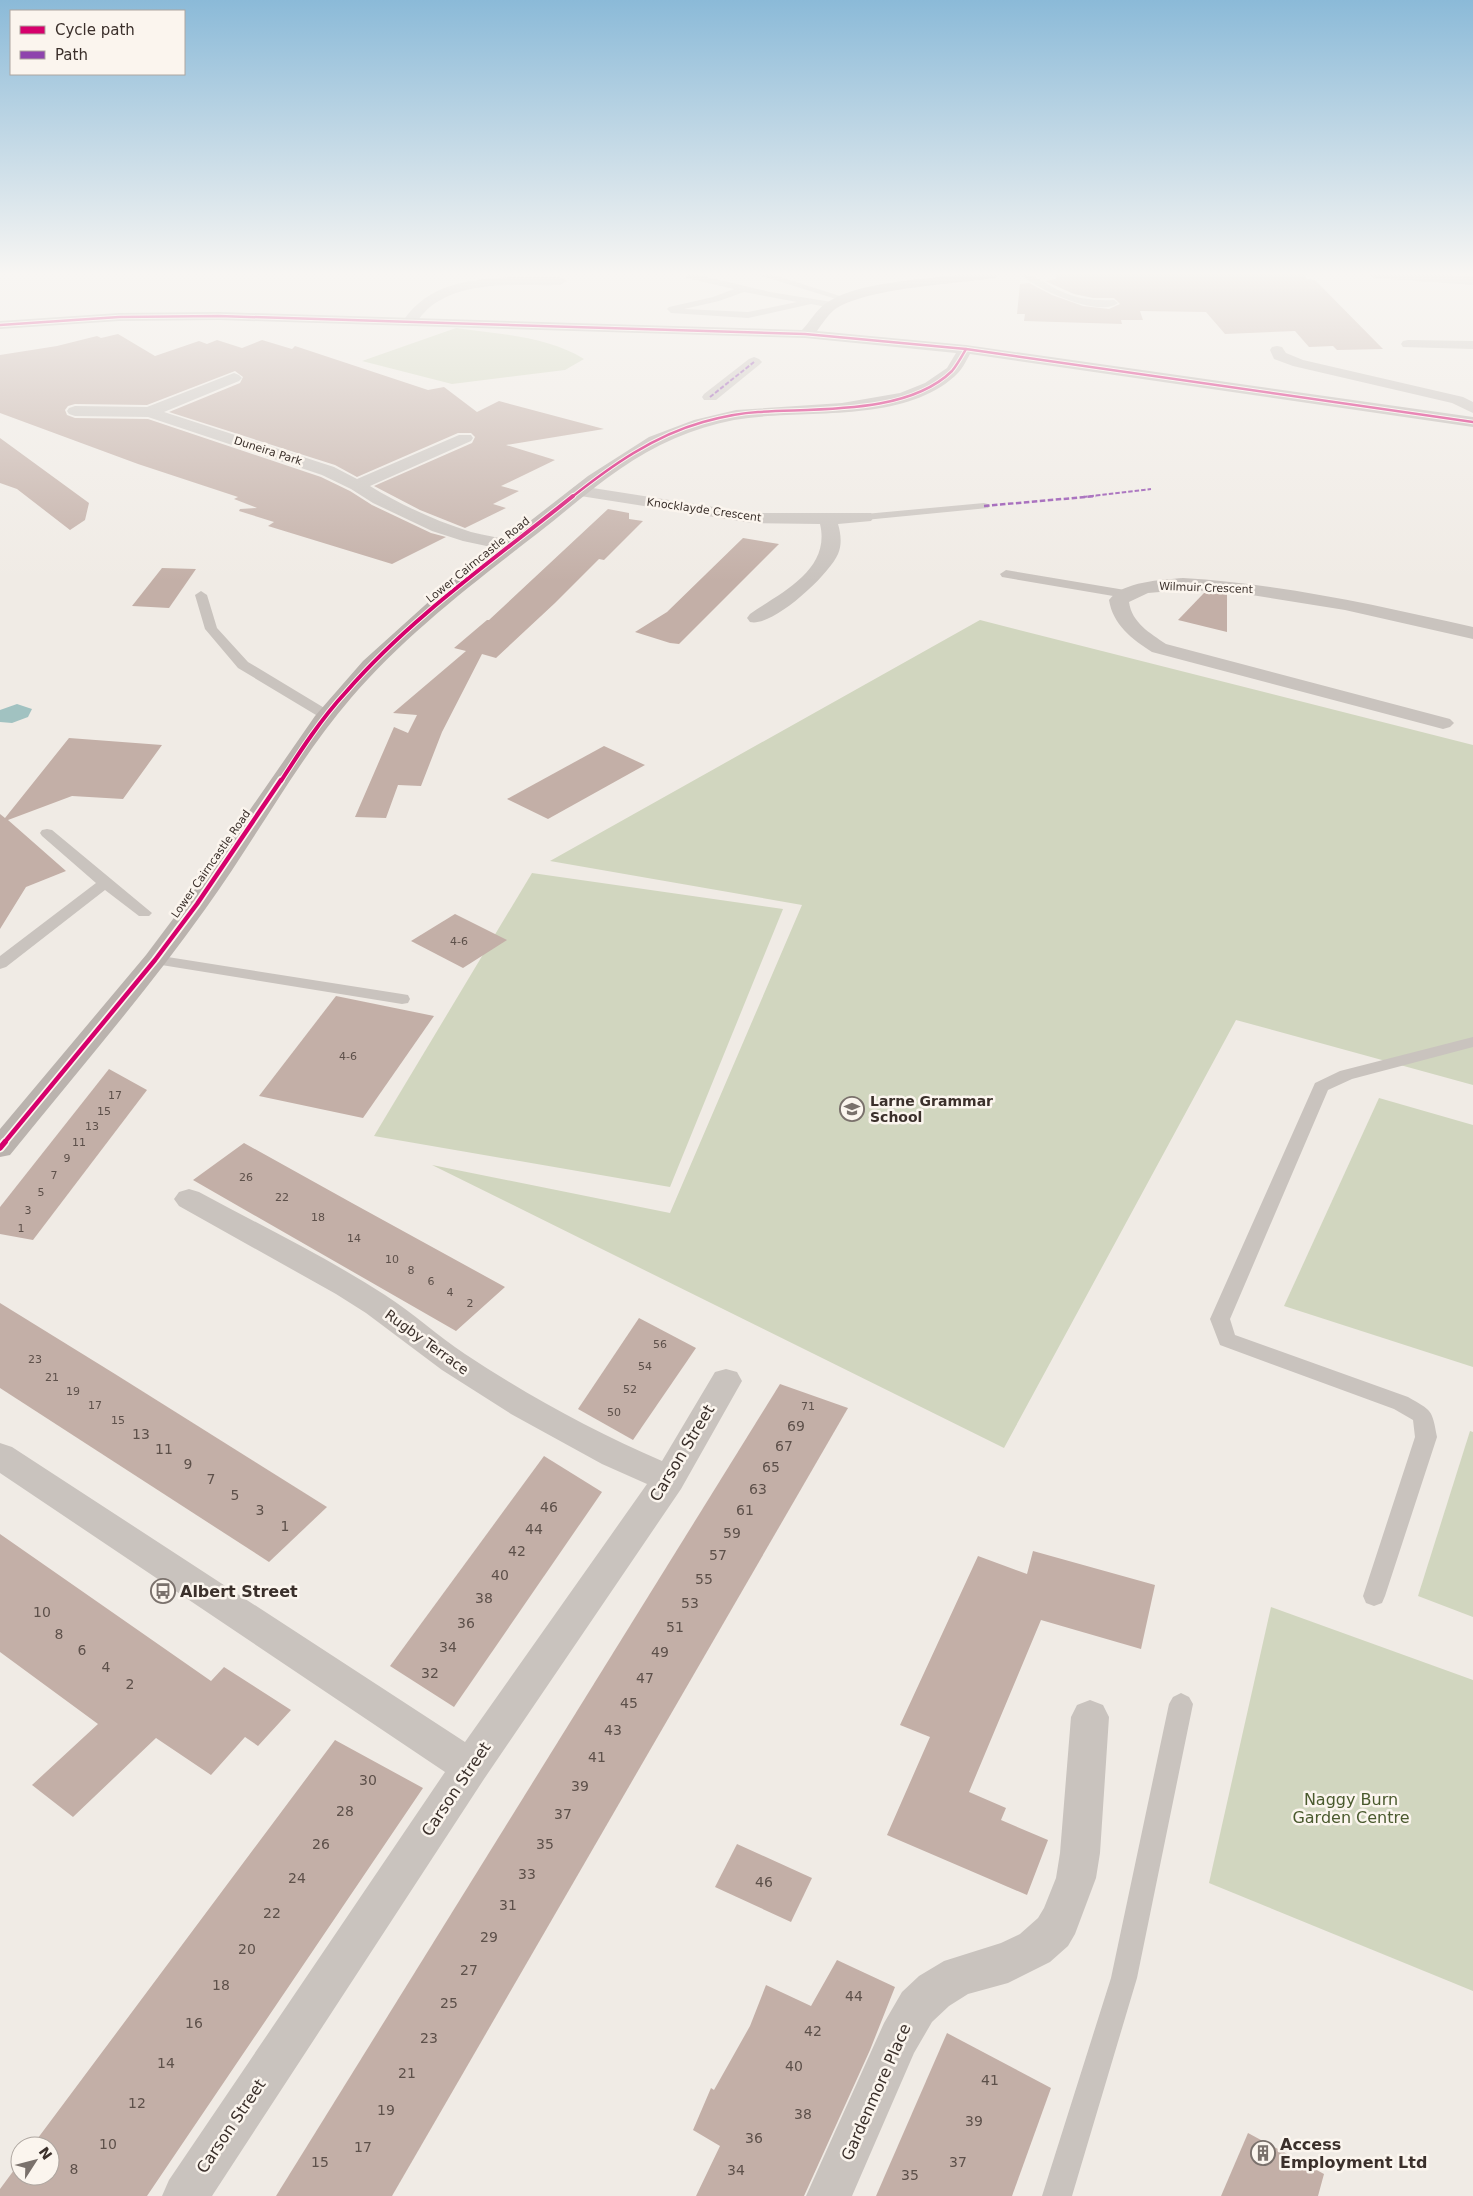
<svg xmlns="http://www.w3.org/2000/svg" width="1473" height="2196" font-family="'DejaVu Sans',sans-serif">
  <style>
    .green { fill: #d1d6bf }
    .water { fill: #a1c2c1 }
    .building { fill: #c3afa7 }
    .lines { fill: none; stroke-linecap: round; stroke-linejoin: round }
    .lane { fill: #c9c3be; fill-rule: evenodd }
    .street { fill: #c9c3be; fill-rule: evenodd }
    .secondary { fill: #bab3ae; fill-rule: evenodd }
    .quiet-far1 { stroke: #8e44ad; stroke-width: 2; stroke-dasharray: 4.5 2; stroke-linecap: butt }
    .quiet { stroke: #8e44ad; stroke-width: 2.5; stroke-dasharray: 5.5 2.5; stroke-linecap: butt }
    .cycleway-far3-casing { stroke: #fbf5ee; stroke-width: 4.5 }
    .cycleway-far2-casing { stroke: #fbf5ee; stroke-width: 6 }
    .cycleway-far1-casing { stroke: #fbf5ee; stroke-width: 8 }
    .cycleway-casing { stroke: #fbf5ee; stroke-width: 9 }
    .cycleway-far3 { stroke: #d6006c; stroke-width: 2.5 }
    .cycleway-far2 { stroke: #d6006c; stroke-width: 4 }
    .cycleway-far1 { stroke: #d6006c; stroke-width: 4.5 }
    .cycleway { stroke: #d6006c; stroke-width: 5.5 }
    .labels { text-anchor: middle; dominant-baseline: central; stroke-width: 5; stroke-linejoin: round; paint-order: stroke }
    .far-street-label { font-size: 11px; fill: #3b302b; stroke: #fbf5ee }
    .number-label { font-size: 11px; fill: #5d504a }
    .poi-label { font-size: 14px; font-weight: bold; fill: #3b302b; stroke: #fbf5ee; text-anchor: start }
    .street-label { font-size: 14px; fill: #3b302b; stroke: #fbf5ee }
    .near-number-label { font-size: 14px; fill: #5d504a }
    .near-street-label { font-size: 16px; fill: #3b302b; stroke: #fbf5ee }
    .near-poi-label { font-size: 16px; font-weight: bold; fill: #3b302b; stroke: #fbf5ee; text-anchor: start }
    .near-park-label { font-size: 16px; fill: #4a5a2e; stroke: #fbf5ee }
  </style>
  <rect width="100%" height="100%" fill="#f0ebe5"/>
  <!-- green -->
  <g class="green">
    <path d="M 456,328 C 498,334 547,336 584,359 L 565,370 L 452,384 L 362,361 Z"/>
    <path d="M 980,620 L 1473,745 L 1473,1085 L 1236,1020 L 1004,1448 L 432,1165 L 670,1213 L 802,905 L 550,861 Z"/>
    <path d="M 532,873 L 783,909 L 670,1187 L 374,1136 Z"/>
    <path d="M 1379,1098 L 1473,1125 L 1473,1367 L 1284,1306 Z"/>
    <path d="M 1470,1431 L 1473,1432 L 1473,1617 L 1418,1596 Z"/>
    <path d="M 1271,1607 L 1473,1680 L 1473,1991 L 1209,1883 Z"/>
  </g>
  <!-- water -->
  <path class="water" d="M 17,704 L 32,709 L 28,717 L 12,723 L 0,722 L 0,710 Z"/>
  <!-- building -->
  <g class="building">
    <path d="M 1057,274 L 1306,274 L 1306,279 L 1315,280 L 1383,349 L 1337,350 L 1333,346 L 1309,347 L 1295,331 L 1225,334 L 1206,312 L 1140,311 L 1143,320 L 1121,320 L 1122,324 L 1024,321 L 1025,314 L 1017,314 L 1020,284 L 1029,283 L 1052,295 L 1083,306 L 1109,309 L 1120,304 L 1114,298 L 1093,298 L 1074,294 L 1045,281 L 1056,279 Z"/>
    <path d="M 118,334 L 155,356 L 199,341 L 207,344 L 217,340 L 242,348 L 262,340 L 292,349 L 295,346 L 428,390 L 444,387 L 477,412 L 499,401 L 604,429 L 506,445 L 555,460 L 501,486 L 519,491 L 493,504 L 506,508 L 465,528 L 420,510 L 374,486 L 472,443 L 475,437 L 471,433 L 458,433 L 357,477 L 335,465 L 169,412 L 240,383 L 243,377 L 235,371 L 147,405 L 75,404 L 68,406 L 65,410 L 67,415 L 75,418 L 148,419 L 321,477 L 350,491 L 372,505 L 431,533 L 446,537 L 392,564 L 268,526 L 274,522 L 239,511 L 240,509 L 257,508 L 234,499 L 238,497 L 138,464 L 0,413 L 0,355 L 57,346 L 97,336 L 101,338 Z"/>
    <path d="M 0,438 L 89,503 L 85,520 L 70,530 L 17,489 L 0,483 Z"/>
    <path d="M 608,509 L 629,513 L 629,519 L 643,521 L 604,560 L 599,559 L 555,603 L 496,658 L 482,654 L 442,732 L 421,786 L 398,785 L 386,818 L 355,817 L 394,727 L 408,733 L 417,715 L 393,713 L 466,651 L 454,648 L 487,620 L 489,620 Z"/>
    <path d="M 743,538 L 779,544 L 679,644 L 670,643 L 635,632 L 667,612 Z"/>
    <path d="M 162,568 L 196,569 L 169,608 L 132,606 Z"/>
    <path d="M 1204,593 L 1227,594 L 1227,632 L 1178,620 Z"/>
    <path d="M 69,738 L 162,745 L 123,799 L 72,796 L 8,820 L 66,871 L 26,887 L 0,929 L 0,814 L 5,818 Z"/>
    <path d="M 604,746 L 645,765 L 548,819 L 507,799 Z"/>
    <path d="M 455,914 L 507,940 L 463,968 L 411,941 Z"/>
    <path d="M 336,996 L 434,1016 L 363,1118 L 259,1096 Z"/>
    <path d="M 109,1069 L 147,1090 L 33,1240 L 0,1234 L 0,1207 Z"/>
    <path d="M 244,1143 L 352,1203 L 505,1287 L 456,1331 L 193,1180 Z"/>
    <path d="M 0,1303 L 115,1374 L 327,1507 L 269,1562 L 0,1388 Z"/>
    <path d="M 639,1318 L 696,1348 L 633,1440 L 578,1409 Z"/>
    <path d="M 780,1384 L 848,1408 L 392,2196 L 276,2196 Z"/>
    <path d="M 544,1456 L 602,1492 L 454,1707 L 390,1666 Z"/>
    <path d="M 0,1534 L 211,1681 L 224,1667 L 291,1710 L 258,1746 L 245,1737 L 211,1775 L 156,1738 L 73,1817 L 32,1785 L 98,1724 L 0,1652 Z"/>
    <path d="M 1033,1551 L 1155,1585 L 1141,1649 L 1041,1620 L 969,1792 L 1006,1808 L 1001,1820 L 1048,1840 L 1027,1895 L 887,1835 L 930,1737 L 900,1725 L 978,1556 L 1027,1574 Z"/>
    <path d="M 335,1740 L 423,1788 L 147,2196 L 0,2196 L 0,2189 L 20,2162 L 20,2176 L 50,2176 L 50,2146 L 32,2146 Z"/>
    <path d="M 737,1844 L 812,1878 L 791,1922 L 715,1887 Z"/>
    <path d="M 837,1960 L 895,1987 L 870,2050 L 804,2196 L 696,2196 L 720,2146 L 693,2130 L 711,2088 L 714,2090 L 750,2026 L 766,1985 L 811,2006 Z"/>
    <path d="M 947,2033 L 1051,2088 L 1012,2196 L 876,2196 Z"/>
    <path d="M 1248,2133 L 1324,2174 L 1318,2196 L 1221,2196 Z"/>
  </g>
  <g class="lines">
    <!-- lane -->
    <g class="lane">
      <path d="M 686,274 L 694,274 L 770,292 L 832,302 L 836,305 L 832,308 L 811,304 L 748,318 L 671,313 L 667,309 L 669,307 L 713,297 L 734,289 L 686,278 ZM 744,292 L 797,302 L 748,312 L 684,309 L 719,301 Z"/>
      <path d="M 756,274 L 771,274 L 843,297 L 836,299 Z"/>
      <path d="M 1020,274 C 1035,274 1046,284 1060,291 C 1078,299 1095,301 1114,300 L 1118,303 C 1099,318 1036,289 1020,274 Z"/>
      <path d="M 984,503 L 988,504 L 990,506 L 988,508 L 865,520 L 859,517 L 865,514 Z"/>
      <path d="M 1006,570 L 1125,590 L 1131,594 L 1125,598 L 1002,577 L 1000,574 Z"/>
      <path d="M 201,591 L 207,595 L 217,628 L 248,662 L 331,712 L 333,715 L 331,718 L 321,718 L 238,668 L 205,629 L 195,595 Z"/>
      <path d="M 47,829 L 52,830 L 152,913 L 149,916 L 139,916 L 105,890 L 6,967 L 0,969 L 0,956 L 96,883 L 42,836 L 40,833 L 42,830 Z"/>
      <path d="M 155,955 L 402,994 L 408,995 L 410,999 L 408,1003 L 402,1004 L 149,963 L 147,960 L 149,957 Z"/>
      <path d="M 1473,1037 L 1473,1047 L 1352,1079 L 1328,1090 L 1230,1319 L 1235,1335 L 1408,1397 C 1432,1411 1432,1409 1437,1437 L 1385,1596 L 1382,1603 L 1374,1606 L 1366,1603 L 1363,1596 L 1415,1437 L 1413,1420 L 1394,1409 L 1220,1345 L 1210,1319 L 1315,1083 L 1340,1071 Z"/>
      <path d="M 1181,1693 L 1189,1697 L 1193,1704 L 1137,1978 L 1072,2196 L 1042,2196 L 1111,1978 L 1169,1704 L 1173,1697 Z"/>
    </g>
    <!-- street -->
    <g class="street">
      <path d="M 1368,274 L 1439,274 L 1473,277 L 1473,285 L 1374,278 Z"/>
      <path d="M 511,277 L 560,277 L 567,281 L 560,285 C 521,286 472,280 437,302 C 428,307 421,316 415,324 L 405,324 L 403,321 C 429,283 468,280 511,277 Z"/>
      <path d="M 1408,340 L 1473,341 L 1473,349 L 1403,347 L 1401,344 L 1403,341 Z"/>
      <path d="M 1277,346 L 1282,347 L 1286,353 L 1303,360 L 1463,397 L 1473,402 L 1473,413 L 1452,403 L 1293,366 L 1274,359 L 1270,350 L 1272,347 Z"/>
      <path d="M 754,357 L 759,359 L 762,362 L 759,365 L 716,400 L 704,400 L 702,397 L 704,394 L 749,359 Z"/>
      <path d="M 234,373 L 239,375 L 242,378 L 239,381 L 164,412 L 334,467 L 357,479 L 459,435 L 471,435 L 473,438 L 471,441 L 370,486 C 401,505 436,521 471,532 C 486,536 502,538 516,542 L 519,546 L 516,550 L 510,551 L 463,541 L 432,531 L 373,503 L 351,489 L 322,475 L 148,417 L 75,416 L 69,414 L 67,411 L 69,408 L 75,406 L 147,407 Z"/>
      <path d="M 580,486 L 752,513 L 871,513 L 874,517 L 871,521 L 838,524 C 841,534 842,545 838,554 C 829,575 772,628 750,622 L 747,618 L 750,614 C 782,592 831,570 820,524 L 752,523 L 574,495 L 571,491 L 574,487 Z"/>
      <path d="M 1183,578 C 1282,584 1377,605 1473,627 L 1473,639 L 1345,610 L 1233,592 L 1183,590 L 1148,593 L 1129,602 C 1132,623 1150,633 1166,644 L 1450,719 L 1454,723 L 1450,727 L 1443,729 L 1152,652 C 1132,639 1113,625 1109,600 C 1123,581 1162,580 1183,578 Z"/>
      <path d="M 189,1189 L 199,1192 C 262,1226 326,1257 385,1295 C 413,1313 438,1336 465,1354 C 527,1395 594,1432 662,1461 L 715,1372 L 726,1369 L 737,1372 L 742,1381 L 681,1489 L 484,1779 L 212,2196 L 162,2196 L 169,2180 L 445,1772 L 0,1473 L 0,1443 L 12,1447 L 465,1742 L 647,1484 L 602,1464 L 511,1414 L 442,1370 L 366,1313 L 336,1294 L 179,1206 L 174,1199 L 179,1192 Z"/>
      <path d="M 1090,1700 L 1103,1705 L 1109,1717 L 1100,1853 L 1096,1878 L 1075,1934 L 1068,1946 L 1050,1962 L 1008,1983 L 968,1994 L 949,2006 L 932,2022 L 914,2053 L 852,2196 L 806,2196 L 884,2023 L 902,1992 L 919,1976 L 944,1961 L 1001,1943 L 1020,1934 L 1038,1918 L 1044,1908 L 1056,1878 L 1060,1853 L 1071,1717 L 1077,1705 Z"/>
    </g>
    <!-- secondary -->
    <path class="secondary" d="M 963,274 L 1001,274 L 995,278 C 955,284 864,288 834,310 C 827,316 822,324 817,331 L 966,345 L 1473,417 L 1473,427 L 970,354 C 966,361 962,370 955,376 C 901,425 802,408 734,420 C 692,428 655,445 620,469 C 592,488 565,512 538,533 C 472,584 405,635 351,698 C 297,761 255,840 206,908 C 145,994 76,1073 10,1155 L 0,1157 L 0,1129 L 146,955 L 188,899 L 315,716 L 363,661 L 444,588 L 588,476 L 649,437 L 694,420 L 736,410 L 842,403 L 900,393 L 925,383 L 947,368 L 956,353 L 805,338 L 219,320 L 119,321 L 0,329 L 0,321 L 119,313 L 219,312 L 802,330 C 810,322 815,311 825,304 C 856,281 925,280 963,274 Z"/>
    <!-- quiet-far1 -->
    <g class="quiet-far1">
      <path d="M 710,397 L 754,362"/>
      <path d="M 1083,497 L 1151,489"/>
    </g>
    <!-- quiet -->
    <path class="quiet" d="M 984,506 L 1096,496"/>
    <defs>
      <g id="cycleway-far3">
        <path d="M 0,325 L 119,317 L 219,316 L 805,334 L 966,349 L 1473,422"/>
        <path d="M 572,497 C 611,466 653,436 703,422 C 721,417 740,413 758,412 C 816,408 907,415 952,371 C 957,365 962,356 966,349"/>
      </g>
      <path id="cycleway-far2" d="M 281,781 C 301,750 321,719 346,692 C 412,616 495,559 573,496"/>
      <path id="cycleway-far1" d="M 4,1143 L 155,960 L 197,904 L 281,780"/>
      <path id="cycleway" d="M 0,1148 L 5,1142"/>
    </defs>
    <!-- cycleway-far3 casing -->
    <use href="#cycleway-far3" class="cycleway-far3-casing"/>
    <!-- cycleway-far2 casing -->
    <use href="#cycleway-far2" class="cycleway-far2-casing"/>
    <!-- cycleway-far1 casing -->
    <use href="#cycleway-far1" class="cycleway-far1-casing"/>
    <!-- cycleway casing -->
    <use href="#cycleway" class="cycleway-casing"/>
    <!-- cycleway-far3 -->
    <use href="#cycleway-far3" class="cycleway-far3"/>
    <!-- cycleway-far2 -->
    <use href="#cycleway-far2" class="cycleway-far2"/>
    <!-- cycleway-far1 -->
    <use href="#cycleway-far1" class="cycleway-far1"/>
    <!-- cycleway -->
    <use href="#cycleway" class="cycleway"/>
  </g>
  <!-- sky -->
  <linearGradient id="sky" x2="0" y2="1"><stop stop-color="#8bbad8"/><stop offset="0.47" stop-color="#f8f6f3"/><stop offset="1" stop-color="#f8f6f3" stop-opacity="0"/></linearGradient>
  <rect width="1473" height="582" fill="url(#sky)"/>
  <!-- icons -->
  <defs>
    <symbol id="school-ring" viewBox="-11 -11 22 22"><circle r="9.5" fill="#fbf5ee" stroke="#7a716c" stroke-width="1.5"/><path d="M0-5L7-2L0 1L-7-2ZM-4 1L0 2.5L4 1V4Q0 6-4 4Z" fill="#7a716c"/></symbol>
    <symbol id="bus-ring" viewBox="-11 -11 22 22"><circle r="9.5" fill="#fbf5ee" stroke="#7a716c" stroke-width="1.5"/><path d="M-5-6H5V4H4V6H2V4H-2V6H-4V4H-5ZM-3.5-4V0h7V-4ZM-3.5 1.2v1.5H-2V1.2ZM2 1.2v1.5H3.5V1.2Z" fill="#7a716c"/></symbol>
    <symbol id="building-ring" viewBox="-11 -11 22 22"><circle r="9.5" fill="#fbf5ee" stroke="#7a716c" stroke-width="1.5"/><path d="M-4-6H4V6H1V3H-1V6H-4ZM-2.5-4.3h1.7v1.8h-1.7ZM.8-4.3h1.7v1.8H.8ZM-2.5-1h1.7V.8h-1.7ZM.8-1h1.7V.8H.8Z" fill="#7a716c"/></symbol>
  </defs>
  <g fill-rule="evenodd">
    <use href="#school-ring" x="838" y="1095" width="28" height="28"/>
    <use href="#bus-ring" x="149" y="1577" width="28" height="28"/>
    <use href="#building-ring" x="1249" y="2139" width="28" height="28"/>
  </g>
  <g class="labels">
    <!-- far-street labels -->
    <g class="far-street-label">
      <text transform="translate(268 451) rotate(18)">Duneira Park</text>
      <text transform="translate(704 510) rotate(8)">Knocklayde Crescent</text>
      <text transform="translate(478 560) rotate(-39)">Lower Cairncastle Road</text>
      <text transform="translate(1206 588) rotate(2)">Wilmuir Crescent</text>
      <text transform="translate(211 864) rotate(-55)">Lower Cairncastle Road</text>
    </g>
    <!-- number labels -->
    <g class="number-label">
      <text x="459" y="941">4-6</text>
      <text x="348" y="1056">4-6</text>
      <text x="115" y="1095">17</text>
      <text x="104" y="1111">15</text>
      <text x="92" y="1126">13</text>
      <text x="79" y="1142">11</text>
      <text x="67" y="1158">9</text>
      <text x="54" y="1175">7</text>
      <text x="246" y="1177">26</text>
      <text x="41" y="1192">5</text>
      <text x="282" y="1197">22</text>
      <text x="28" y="1210">3</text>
      <text x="318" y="1217">18</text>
      <text x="21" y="1228">1</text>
      <text x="354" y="1238">14</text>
      <text x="392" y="1259">10</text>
      <text x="411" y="1270">8</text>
      <text x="431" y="1281">6</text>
      <text x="450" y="1292">4</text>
      <text x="470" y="1303">2</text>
      <text x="660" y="1344">56</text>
      <text x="35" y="1359">23</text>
      <text x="645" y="1366">54</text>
      <text x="52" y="1377">21</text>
      <text x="630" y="1389">52</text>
      <text x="73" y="1391">19</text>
      <text x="95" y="1405">17</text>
      <text x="808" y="1406">71</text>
      <text x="614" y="1412">50</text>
      <text x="118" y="1420">15</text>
    </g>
    <!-- poi labels -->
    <g class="poi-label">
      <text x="870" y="1101">Larne Grammar<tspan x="870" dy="16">School</tspan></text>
    </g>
    <!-- street labels -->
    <g class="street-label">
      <text transform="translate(427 1342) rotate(36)">Rugby Terrace</text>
    </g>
    <!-- near-number labels -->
    <g class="near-number-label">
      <text x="796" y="1426">69</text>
      <text x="141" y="1434">13</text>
      <text x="784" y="1446">67</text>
      <text x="164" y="1449">11</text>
      <text x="188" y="1464">9</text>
      <text x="771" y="1467">65</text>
      <text x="211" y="1479">7</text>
      <text x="758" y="1489">63</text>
      <text x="235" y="1495">5</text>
      <text x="549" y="1507">46</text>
      <text x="260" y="1510">3</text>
      <text x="745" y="1510">61</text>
      <text x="285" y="1526">1</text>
      <text x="534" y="1529">44</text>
      <text x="732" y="1533">59</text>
      <text x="517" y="1551">42</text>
      <text x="718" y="1555">57</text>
      <text x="500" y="1575">40</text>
      <text x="704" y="1579">55</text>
      <text x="484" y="1598">38</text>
      <text x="690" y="1603">53</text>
      <text x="42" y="1612">10</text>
      <text x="466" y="1623">36</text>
      <text x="675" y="1627">51</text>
      <text x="59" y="1634">8</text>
      <text x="448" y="1647">34</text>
      <text x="82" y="1650">6</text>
      <text x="660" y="1652">49</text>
      <text x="106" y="1667">4</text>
      <text x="430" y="1673">32</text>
      <text x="645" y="1678">47</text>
      <text x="130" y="1684">2</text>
      <text x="629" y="1703">45</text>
      <text x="613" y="1730">43</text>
      <text x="597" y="1757">41</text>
      <text x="368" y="1780">30</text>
      <text x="580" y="1786">39</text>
      <text x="345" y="1811">28</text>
      <text x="563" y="1814">37</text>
      <text x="321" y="1844">26</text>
      <text x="545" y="1844">35</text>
      <text x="527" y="1874">33</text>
      <text x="297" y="1878">24</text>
      <text x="764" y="1882">46</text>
      <text x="508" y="1905">31</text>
      <text x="272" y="1913">22</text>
      <text x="489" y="1937">29</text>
      <text x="247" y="1949">20</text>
      <text x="469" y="1970">27</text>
      <text x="221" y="1985">18</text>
      <text x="854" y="1996">44</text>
      <text x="449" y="2003">25</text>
      <text x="194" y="2023">16</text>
      <text x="813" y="2031">42</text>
      <text x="429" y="2038">23</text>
      <text x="166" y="2063">14</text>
      <text x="794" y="2066">40</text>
      <text x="407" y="2073">21</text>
      <text x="990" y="2080">41</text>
      <text x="137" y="2103">12</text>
      <text x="386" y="2110">19</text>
      <text x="803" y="2114">38</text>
      <text x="974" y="2121">39</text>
      <text x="754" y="2138">36</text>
      <text x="108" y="2144">10</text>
      <text x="363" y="2147">17</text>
      <text x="320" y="2162">15</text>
      <text x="958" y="2162">37</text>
      <text x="74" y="2169">8</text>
      <text x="736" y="2170">34</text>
      <text x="910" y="2175">35</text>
    </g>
    <!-- near-street labels -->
    <g class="near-street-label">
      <text transform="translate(682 1453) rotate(-59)">Carson Street</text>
      <text transform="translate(456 1789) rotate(-56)">Carson Street</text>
      <text transform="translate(876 2092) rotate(-66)">Gardenmore Place</text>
      <text transform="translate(231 2126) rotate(-56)">Carson Street</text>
    </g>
    <!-- near-poi labels -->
    <g class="near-poi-label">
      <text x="180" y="1591">Albert Street</text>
      <text x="1280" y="2144">Access<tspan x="1280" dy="18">Employment Ltd</tspan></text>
    </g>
    <!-- near-park labels -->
    <g class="near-park-label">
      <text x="1351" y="1799">Naggy Burn<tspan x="1351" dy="18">Garden Centre</tspan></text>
    </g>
  </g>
  <!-- legend -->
  <rect x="10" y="10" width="175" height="65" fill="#fbf5ee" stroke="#aea6a0"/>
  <rect x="20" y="26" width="25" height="8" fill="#d6006c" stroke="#aea6a0"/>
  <text x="55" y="35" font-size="15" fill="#3b302b">Cycle path</text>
  <rect x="20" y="51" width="25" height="8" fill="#8e44ad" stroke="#aea6a0"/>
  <text x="55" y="60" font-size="15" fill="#3b302b">Path</text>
  <!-- north arrow -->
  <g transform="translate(35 2161) rotate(54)"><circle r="24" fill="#fbf5ee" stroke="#aea6a0"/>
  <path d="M0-4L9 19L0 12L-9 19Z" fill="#7a716c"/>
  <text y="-8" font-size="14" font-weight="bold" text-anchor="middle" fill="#3b302b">N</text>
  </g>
</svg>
